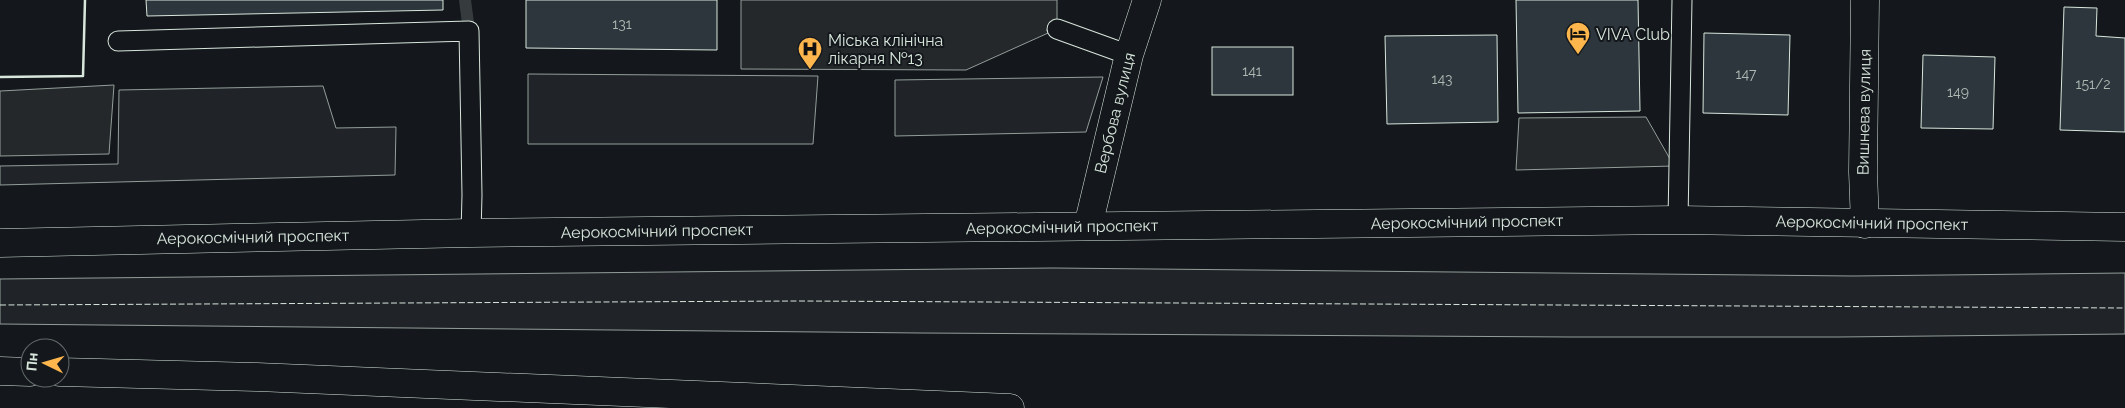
<svg xmlns="http://www.w3.org/2000/svg" width="2125" height="408" font-family="Raleway,sans-serif">
  <style>
    .green { fill: #202428; stroke: #939e99 }
    .parking { fill: #24282b; stroke: #939e99 }
    .lines { fill: none; stroke-linecap: round; stroke-linejoin: round }
    .stream { stroke: #363b3e; stroke-width: 12 }
    .building { fill: #2c363c; stroke: #d8e6dc }
    .service-casing { stroke: #d8e6dc; stroke-width: 21 }
    .minor-casing { stroke: #d8e6dc; stroke-width: 29 }
    .primary-casing { stroke: #d8e6dc; stroke-width: 29 }
    .service { stroke: #14181c; stroke-width: 19 }
    .minor { stroke: #14181c; stroke-width: 28 }
    .primary { stroke: #14181c; stroke-width: 28 }
    .fence { stroke: #d8e6dc; stroke-width: 1; stroke-dasharray: 6 2.5; stroke-linecap: butt }
    .wall { stroke: #d8e6dc; stroke-width: 2.5 }
    .labels { text-anchor: middle; dominant-baseline: central; stroke-width: 4; stroke-linejoin: round; paint-order: stroke }
    .number-label { font-size: 14px; fill: #adbab4 }
    .poi-label { font-size: 16px; fill: #d8e6dc; stroke: #14181c; text-anchor: start }
    .street-label { font-size: 16px; fill: #d8e6dc; stroke: #14181c }
  </style>
  <rect width="100%" height="100%" fill="#14181c"/>
  <!-- green -->
  <g class="green">
    <path d="M 528,74 L 818,76 L 813,144 L 528,144 Z"/>
    <path d="M 1103,77 L 1086,132 L 895,136 L 895,80 Z"/>
    <path d="M 323,86 L 336,128 L 396,127 L 395,175 L 0,185 L 0,166 L 118,164 L 119,90 Z"/>
    <path d="M 1053,268 L 1853,276 L 2125,273 L 2125,334 L 1839,337 L 1569,337 L 921,333 L 0,324 L 0,279 Z"/>
  </g>
  <!-- parking -->
  <g class="parking">
    <path d="M 741,0 L 1057,0 L 1057,29 L 966,70 L 741,69 Z"/>
    <path d="M 114,85 L 109,154 L 0,156 L 0,91 Z"/>
    <path d="M 1646,117 L 1674,166 L 1516,170 L 1519,118 Z"/>
  </g>
  <g class="lines">
    <!-- stream -->
    <path class="stream" d="M 465,0 L 469,31"/>
  </g>
  <!-- building -->
  <g class="building">
    <path d="M 146,0 L 443,0 L 443,10 L 147,16 Z"/>
    <path d="M 526,0 L 717,0 L 717,50 L 526,48 Z"/>
    <path d="M 1516,0 L 1638,0 L 1640,111 L 1518,113 Z"/>
    <path d="M 2064,7 L 2097,8 L 2096,36 L 2125,38 L 2125,132 L 2060,130 Z"/>
    <path d="M 1704,33 L 1790,35 L 1788,115 L 1703,113 Z"/>
    <path d="M 1497,35 L 1498,122 L 1387,124 L 1385,36 Z"/>
    <rect x="1212" y="47" width="81" height="48"/>
    <path d="M 1923,55 L 1995,57 L 1993,129 L 1921,128 Z"/>
  </g>
  <g class="lines">
    <defs>
      <g id="service">
        <path d="M 1057,29 L 1129,55"/>
        <path d="M 118,41 L 469,31 L 472,195 L 471,233"/>
        <path d="M 1678,220 L 1682,0"/>
      </g>
      <g id="minor">
        <path d="M 1865,224 L 1863,172 L 1865,0"/>
        <path d="M 1088,226 L 1129,55 L 1147,0"/>
      </g>
      <g id="primary">
        <path d="M 0,243 L 471,233 L 1678,220 L 2125,227"/>
        <path d="M 0,371 L 30,372"/>
        <path d="M 60,372 L 257,377 L 1010,408"/>
      </g>
    </defs>
    <!-- service casing -->
    <use href="#service" class="service-casing"/>
    <!-- minor casing -->
    <use href="#minor" class="minor-casing"/>
    <!-- primary casing -->
    <use href="#primary" class="primary-casing"/>
    <!-- service -->
    <use href="#service" class="service"/>
    <!-- minor -->
    <use href="#minor" class="minor"/>
    <!-- primary -->
    <use href="#primary" class="primary"/>
    <!-- fence -->
    <path class="fence" d="M 0,305 L 799,301 L 2125,308"/>
    <!-- wall -->
    <path class="wall" d="M 0,77 L 83,76 L 85,0"/>
  </g>
  <!-- icons -->
  <defs>
    <symbol id="hotel-pin" viewBox="-11 -11 22 30"><path d="M0 17L-7.5 6A9.5 9.5 0 1 1 7.5 6Z" fill="#ffb74d" stroke="#14181c"/><path d="M-6-4.5h1.5V1H6V5H4.5V3h-9V5H-6ZM-4 0a1.8 1.8 0 1 1 3.6 0ZM.5 0V-2.5h3Q6-2.5 6 0Z" fill="#111"/></symbol>
    <symbol id="hospital-pin" viewBox="-11 -11 22 30"><path d="M0 17L-7.5 6A9.5 9.5 0 1 1 7.5 6Z" fill="#ffb74d" stroke="#14181c"/><path d="M-5-5h3v3.5h4V-5h3V5h-3V1.5h-4V5h-3Z" fill="#111"/></symbol>
  </defs>
  <g fill-rule="evenodd">
    <use href="#hotel-pin" x="1564" y="20" width="28" height="38"/>
    <use href="#hospital-pin" x="796" y="35" width="28" height="38"/>
  </g>
  <g class="labels">
    <!-- number labels -->
    <g class="number-label">
      <text x="622" y="24">131</text>
      <text x="1252" y="71">141</text>
      <text x="1746" y="74">147</text>
      <text x="1442" y="79">143</text>
      <text x="2093" y="84">151/2</text>
      <text x="1958" y="92">149</text>
    </g>
    <!-- poi labels -->
    <g class="poi-label">
      <text x="1596" y="34">VIVA Club</text>
      <text x="828" y="40">Міська клінічна<tspan x="828" dy="18">лікарня №13</tspan></text>
    </g>
    <!-- street labels -->
    <g class="street-label">
      <text transform="translate(1864 112) rotate(-89)">Вишнева вулиця</text>
      <text transform="translate(1115 113) rotate(-76)">Вербова вулиця</text>
      <text transform="translate(1467 222) rotate(-1)">Аерокосмічний проспект</text>
      <text transform="translate(1872 223) rotate(1)">Аерокосмічний проспект</text>
      <text transform="translate(1062 227) rotate(-1)">Аерокосмічний проспект</text>
      <text transform="translate(657 231) rotate(-1)">Аерокосмічний проспект</text>
      <text transform="translate(253 237) rotate(-1)">Аерокосмічний проспект</text>
    </g>
  </g>
  <!-- north arrow -->
  <g transform="translate(45 363) rotate(275)"><circle r="24" fill="#14181c" stroke="#626a69"/>
  <path d="M0-4L9 19L0 12L-9 19Z" fill="#ffb74d"/>
  <text y="-8" font-size="14" font-weight="bold" text-anchor="middle" fill="#d8e6dc">Пн</text>
  </g>
</svg>
